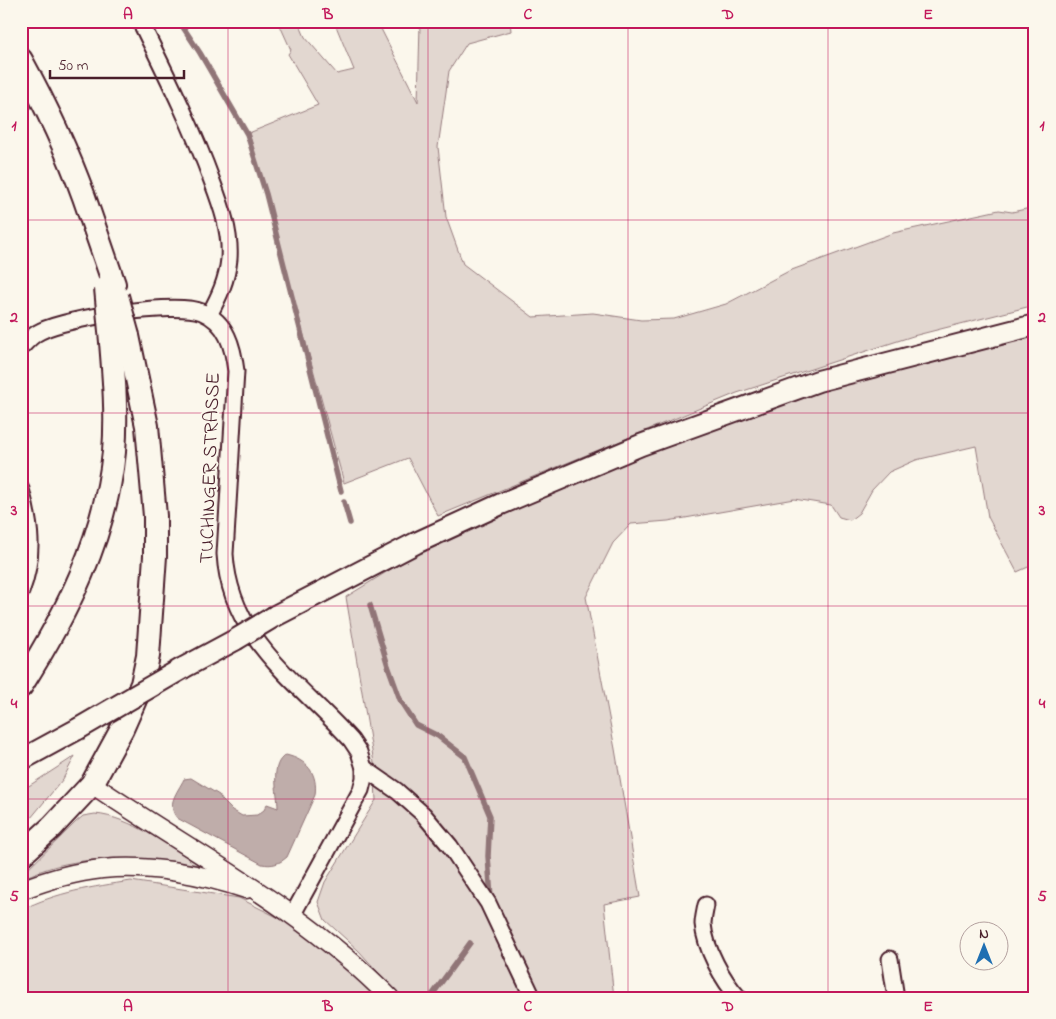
<svg xmlns="http://www.w3.org/2000/svg" width="1056" height="1019" font-family="'Indie Flower',sans-serif">
  <style>
    .green { fill: #e2d7d0; stroke: #967b7e }
    .water { fill: #bfadaa; stroke: #907477 }
    .lines { fill: none; stroke-linecap: round; stroke-linejoin: round }
    .stream { stroke: #907477; stroke-width: 5.5 }
    .minor-casing { stroke: #4a1f2b; stroke-width: 19 }
    .tertiary-casing { stroke: #4a1f2b; stroke-width: 21 }
    .secondary-casing { stroke: #4a1f2b; stroke-width: 24 }
    .primary-casing { stroke: #4a1f2b; stroke-width: 26 }
    .minor { stroke: #fbf7ec; stroke-width: 15 }
    .tertiary { stroke: #fbf7ec; stroke-width: 18 }
    .secondary { stroke: #fbf7ec; stroke-width: 20 }
    .primary { stroke: #fbf7ec; stroke-width: 22 }
    .secondary-bridge-casing { stroke: #4a1f2b; stroke-width: 24; stroke-linecap: butt }
    .primary-bridge-casing { stroke: #4a1f2b; stroke-width: 26; stroke-linecap: butt }
    .secondary-bridge { stroke: #fbf7ec; stroke-width: 20 }
    .primary-bridge { stroke: #fbf7ec; stroke-width: 22 }
    .grid { fill: none; stroke: #c2185b; stroke-width: 1; stroke-opacity: 0.55 }
    .labels { text-anchor: middle; dominant-baseline: central; stroke-width: 4; stroke-linejoin: round; paint-order: stroke }
    .street-label { font-size: 20px; fill: #4a1f2b; stroke: #fbf7ec }
    .neatline { fill: none; stroke: #c2185b; stroke-width: 2 }
    .grid-label { font-size: 16px; text-anchor: middle; font-weight: bold; fill: #c2185b }
  </style>
  <rect width="100%" height="100%" fill="#fbf7ec"/>
  <filter id="ink" filterUnits="userSpaceOnUse"><feTurbulence type="fractalNoise" baseFrequency=".02" numOctaves="2"/><feDisplacementMap in="SourceGraphic" scale="10" xChannelSelector="R" yChannelSelector="G"/><feConvolveMatrix kernelMatrix="1 2 1 2 8 2 1 2 1" color-interpolation-filters="sRGB"/></filter>
  <g filter="url(#ink)">
    <!-- green -->
    <g class="green">
      <path d="M 278,21 L 298,21 L 305,37 L 337,74 L 354,70 L 334,21 L 377,21 L 418,102 L 420,24 L 449,21 L 510,21 L 511,31 L 467,43 L 449,71 L 438,147 L 446,217 L 463,264 L 533,317 L 593,313 L 641,320 L 674,319 L 726,304 L 789,271 L 893,233 L 999,210 L 1012,212 L 1035,207 L 1035,305 L 913,336 L 737,393 L 438,516 L 408,458 L 344,483 L 249,133 L 318,105 L 288,54 L 291,50 Z"/>
      <path d="M 1035,332 L 1035,564 L 1017,572 L 988,517 L 976,446 L 916,460 L 889,472 L 872,490 L 859,513 L 850,520 L 839,517 L 831,505 L 794,499 L 668,521 L 631,524 L 613,543 L 586,597 L 615,749 L 640,897 L 604,904 L 614,998 L 401,998 L 359,951 L 325,920 L 318,902 L 325,882 L 376,800 L 374,763 L 346,597 L 417,553 L 505,510 L 644,454 L 820,389 Z"/>
      <path d="M 75,756 L 63,779 L 26,824 L 24,830 L 21,833 L 21,791 Z"/>
      <path d="M 95,814 C 130,817 170,846 199,865 C 154,858 110,855 65,864 C 50,867 35,873 21,879 L 21,876 L 76,822 L 83,816 Z"/>
      <path d="M 131,881 L 239,898 L 289,923 L 320,945 L 381,998 L 21,998 L 21,910 C 57,892 92,887 131,881 Z"/>
    </g>
    <!-- water -->
    <path class="water" d="M 286,755 C 307,760 318,773 315,795 L 287,857 C 279,864 272,866 262,864 L 177,818 C 166,804 177,793 184,779 L 191,778 L 219,795 L 222,800 L 232,810 L 242,816 L 257,815 L 264,810 L 267,804 L 278,808 C 278,792 269,764 286,755 Z"/>
    <g class="lines">
      <!-- stream -->
      <g class="stream">
        <path d="M 179,21 L 200,53 L 247,134 L 266,194 L 341,491"/>
        <path d="M 344,502 L 350,523"/>
        <path d="M 370,605 L 388,666 L 401,702 L 416,725 L 438,736 L 465,757 L 490,816 L 488,856 L 491,899"/>
        <path d="M 430,998 L 470,943"/>
      </g>
      <defs>
        <g id="minor">
          <path d="M 140,21 C 166,74 192,126 212,181 C 221,205 231,232 229,259 C 227,280 219,297 209,315"/>
          <path d="M 21,348 C 26,342 34,334 41,331 C 66,318 176,301 202,312 C 227,322 233,347 236,371 L 225,554 C 230,640 299,682 351,740 L 359,752 L 364,768 L 364,778 L 361,790 L 293,914"/>
          <path d="M 21,489 C 31,526 35,555 21,592"/>
          <path d="M 364,768 L 397,791 L 423,814 L 450,846 L 488,903 L 533,998"/>
          <path d="M 706,905 C 705,911 703,919 703,924 C 705,948 723,981 739,998"/>
          <path d="M 890,959 L 896,998"/>
        </g>
        <g id="tertiary">
          <path d="M 92,784 C 193,853 303,909 390,998"/>
          <path d="M 21,890 C 47,880 75,872 102,869 C 149,864 202,874 246,889"/>
        </g>
        <g id="secondary">
          <path d="M 275,616 L 416,543 L 501,504 L 641,445 L 818,381 L 1035,325"/>
          <path d="M 183,668 L 235,640"/>
          <path d="M 21,760 L 78,729"/>
        </g>
        <g id="primary">
          <path d="M 21,60 C 45,104 67,150 84,197 C 94,226 104,255 114,284"/>
          <path d="M 21,686 C 67,613 105,539 114,452 C 117,415 114,379 111,342"/>
          <path d="M 21,855 L 52,827 L 92,784 L 122,729 L 142,684 L 148,656 L 155,556 L 155,516 L 147,426 L 128,336"/>
        </g>
      </defs>
      <!-- minor casing -->
      <use href="#minor" class="minor-casing"/>
      <!-- tertiary casing -->
      <use href="#tertiary" class="tertiary-casing"/>
      <!-- secondary casing -->
      <use href="#secondary" class="secondary-casing"/>
      <!-- primary casing -->
      <use href="#primary" class="primary-casing"/>
      <!-- minor -->
      <use href="#minor" class="minor"/>
      <!-- tertiary -->
      <use href="#tertiary" class="tertiary"/>
      <!-- secondary -->
      <use href="#secondary" class="secondary"/>
      <!-- primary -->
      <use href="#primary" class="primary"/>
      <defs>
        <g id="secondary-bridge">
          <path d="M 235,640 L 275,616"/>
          <path d="M 78,729 L 183,668"/>
        </g>
        <g id="primary-bridge">
          <path d="M 106,288 L 111,342"/>
          <path d="M 117,296 L 128,336"/>
        </g>
      </defs>
      <!-- secondary-bridge casing -->
      <use href="#secondary-bridge" class="secondary-bridge-casing"/>
      <!-- primary-bridge casing -->
      <use href="#primary-bridge" class="primary-bridge-casing"/>
      <!-- secondary-bridge -->
      <use href="#secondary-bridge" class="secondary-bridge"/>
      <!-- primary-bridge -->
      <use href="#primary-bridge" class="primary-bridge"/>
    </g>
  </g>
  <!-- grid -->
  <path class="grid" d="M 228,21 L 228,998M 428,21 L 428,998M 628,21 L 628,998M 828,21 L 828,998M 21,220 L 1035,220M 21,413 L 1035,413M 21,606 L 1035,606M 21,799 L 1035,799"/>
  <g class="labels">
    <!-- street labels -->
    <g class="street-label">
      <text transform="translate(211 468) rotate(-88)">TUCHINGER STRASSE</text>
    </g>
  </g>
  <!-- margin -->
  <rect width="1056" height="1019" fill="none" stroke="#fbf7ec" stroke-width="55"/>
  <!-- north arrow -->
  <g transform="translate(984 946)"><circle r="24" fill="#fbf7ec" stroke="#b4a19f"/>
  <path d="M0-4L9 19L0 12L-9 19Z" fill="#1f6fb2"/>
  <text y="-8" font-size="14" font-weight="bold" text-anchor="middle" fill="#4a1f2b">N</text>
  </g>
  <!-- scale -->
  <path d="M50 70v8h134v-8" fill="none" stroke="#4a1f2b" stroke-width="2.5"/>
  <text x="58" y="70" font-size="15" fill="#4a1f2b" stroke="#fbf7ec" stroke-width="4" paint-order="stroke">50 m</text>
  <rect x="28" y="28" width="1000" height="964" class="neatline"/>
  <g class="grid-label">
    <text x="128" y="19">A</text>
    <text x="328" y="19">B</text>
    <text x="528" y="19">C</text>
    <text x="728" y="19">D</text>
    <text x="928" y="19">E</text>
    <text x="14" y="130">1</text>
    <text x="1042" y="130">1</text>
    <text x="14" y="322">2</text>
    <text x="1042" y="322">2</text>
    <text x="14" y="515">3</text>
    <text x="1042" y="515">3</text>
    <text x="14" y="708">4</text>
    <text x="1042" y="708">4</text>
    <text x="14" y="901">5</text>
    <text x="1042" y="901">5</text>
    <text x="128" y="1011">A</text>
    <text x="328" y="1011">B</text>
    <text x="528" y="1011">C</text>
    <text x="728" y="1011">D</text>
    <text x="928" y="1011">E</text>
  </g>
</svg>
